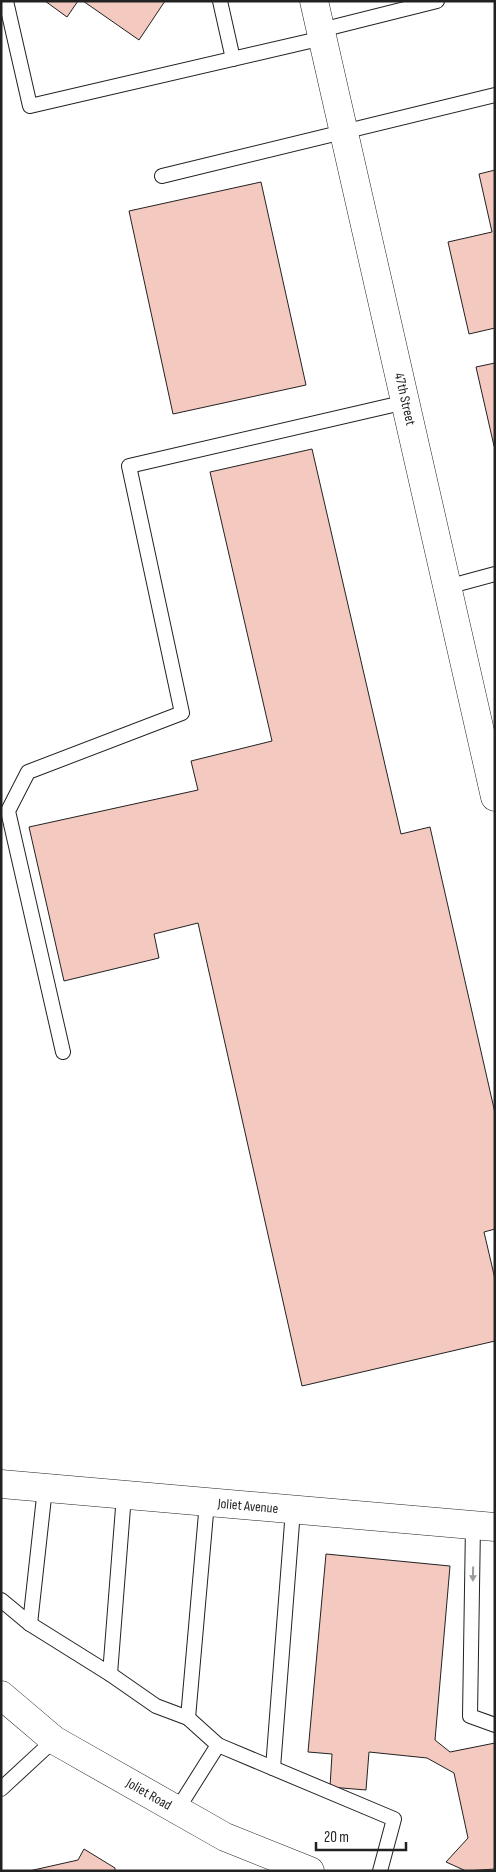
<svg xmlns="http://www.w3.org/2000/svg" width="496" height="1872" font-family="'Sofia Sans Condensed',sans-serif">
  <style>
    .building { fill: #f3c9c0; stroke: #222 }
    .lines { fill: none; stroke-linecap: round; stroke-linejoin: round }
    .lane-casing { stroke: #222; stroke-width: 16 }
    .street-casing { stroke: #222; stroke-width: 29 }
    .secondary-casing { stroke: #222; stroke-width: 29 }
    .primary-casing { stroke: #222; stroke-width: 29 }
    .lane { stroke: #fff; stroke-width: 14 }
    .street { stroke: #fff; stroke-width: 28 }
    .secondary { stroke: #fff; stroke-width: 28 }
    .primary { stroke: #fff; stroke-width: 28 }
    .oneway { fill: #9c9c9c }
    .labels { text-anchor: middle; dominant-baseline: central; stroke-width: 4; stroke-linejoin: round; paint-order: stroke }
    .street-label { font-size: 14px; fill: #222; stroke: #fff }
  </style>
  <rect width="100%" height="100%" fill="#fff"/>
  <!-- building -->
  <g class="building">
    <path d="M 45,1 L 78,1 L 67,17 Z"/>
    <path d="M 83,1 L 165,1 L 139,40 Z"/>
    <path d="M 495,170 L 495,328 L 469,334 L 448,242 L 492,232 L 479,174 Z"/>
    <path d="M 261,182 L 306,385 L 173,414 L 129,211 Z"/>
    <path d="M 495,363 L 495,446 L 494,446 L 476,367 Z"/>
    <path d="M 312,449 L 401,834 L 430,827 L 495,1113 L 495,1229 L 484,1232 L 495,1279 L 495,1341 L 302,1386 L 198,923 L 154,934 L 159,958 L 64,981 L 29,827 L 198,790 L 191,761 L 272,741 L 210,472 Z"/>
    <path d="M 326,1554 L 450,1566 L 435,1740 L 450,1752 L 495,1743 L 495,1869 L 466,1871 L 446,1862 L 468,1838 L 454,1773 L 427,1758 L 369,1752 L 366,1790 L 330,1787 L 332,1754 L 308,1752 Z"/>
    <path d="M 84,1849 L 115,1868 L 115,1871 L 29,1871 L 78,1860 Z"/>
  </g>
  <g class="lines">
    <defs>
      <g id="lane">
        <path d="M 6,1 L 30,106 L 323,38"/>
        <path d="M 220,1 L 233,59"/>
        <path d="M 321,30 L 437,1"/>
        <path d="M 162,176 L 495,95"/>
        <path d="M 447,587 L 495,574"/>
        <path d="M 63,1052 L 8,811 L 28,772 L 182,713 L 129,466 L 406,402"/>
        <path d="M 473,1525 L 470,1716 L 495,1725"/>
        <path d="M 1,1600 L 30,1624 L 110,1674 L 156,1706 L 188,1718 L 218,1745 L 394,1819 L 380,1871"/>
        <path d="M 30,1624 L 45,1488"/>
        <path d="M 110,1674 L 124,1495"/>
        <path d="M 188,1718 L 207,1502"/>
        <path d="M 273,1768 L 293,1510"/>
        <path d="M 1,1789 L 54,1740"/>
        <path d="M 177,1810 L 218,1745"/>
      </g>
      <path id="street" d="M 1,1484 L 495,1527"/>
      <path id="secondary" d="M 314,1 L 495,797"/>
      <path id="primary" d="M 1,1695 L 54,1740 L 225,1837 L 310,1871"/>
    </defs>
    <!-- lane casing -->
    <use href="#lane" class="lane-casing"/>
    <!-- street casing -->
    <use href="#street" class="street-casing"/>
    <!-- secondary casing -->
    <use href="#secondary" class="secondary-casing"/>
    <!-- primary casing -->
    <use href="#primary" class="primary-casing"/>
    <!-- lane -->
    <use href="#lane" class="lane"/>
    <!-- street -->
    <use href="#street" class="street"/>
    <!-- secondary -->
    <use href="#secondary" class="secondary"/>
    <!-- primary -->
    <use href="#primary" class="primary"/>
  </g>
  <!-- one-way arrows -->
  <defs><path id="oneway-solid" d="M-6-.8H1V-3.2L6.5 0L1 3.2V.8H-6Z" transform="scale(1.25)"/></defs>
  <use class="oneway" href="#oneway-solid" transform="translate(473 1574) rotate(91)"/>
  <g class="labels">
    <!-- street labels -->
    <g class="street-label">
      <text transform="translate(405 399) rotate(77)">47th Street</text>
      <text transform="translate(248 1506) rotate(5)">Joliet Avenue</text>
      <text transform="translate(149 1794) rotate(30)">Joliet Road</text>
    </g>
  </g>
  <!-- border -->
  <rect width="496" height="1872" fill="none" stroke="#222222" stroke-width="5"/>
  <!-- scale -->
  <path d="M316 1842v8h90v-8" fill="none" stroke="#222222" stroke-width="2.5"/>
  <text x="324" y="1842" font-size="15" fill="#222222" stroke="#ffffff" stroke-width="4" paint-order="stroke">20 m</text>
</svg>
